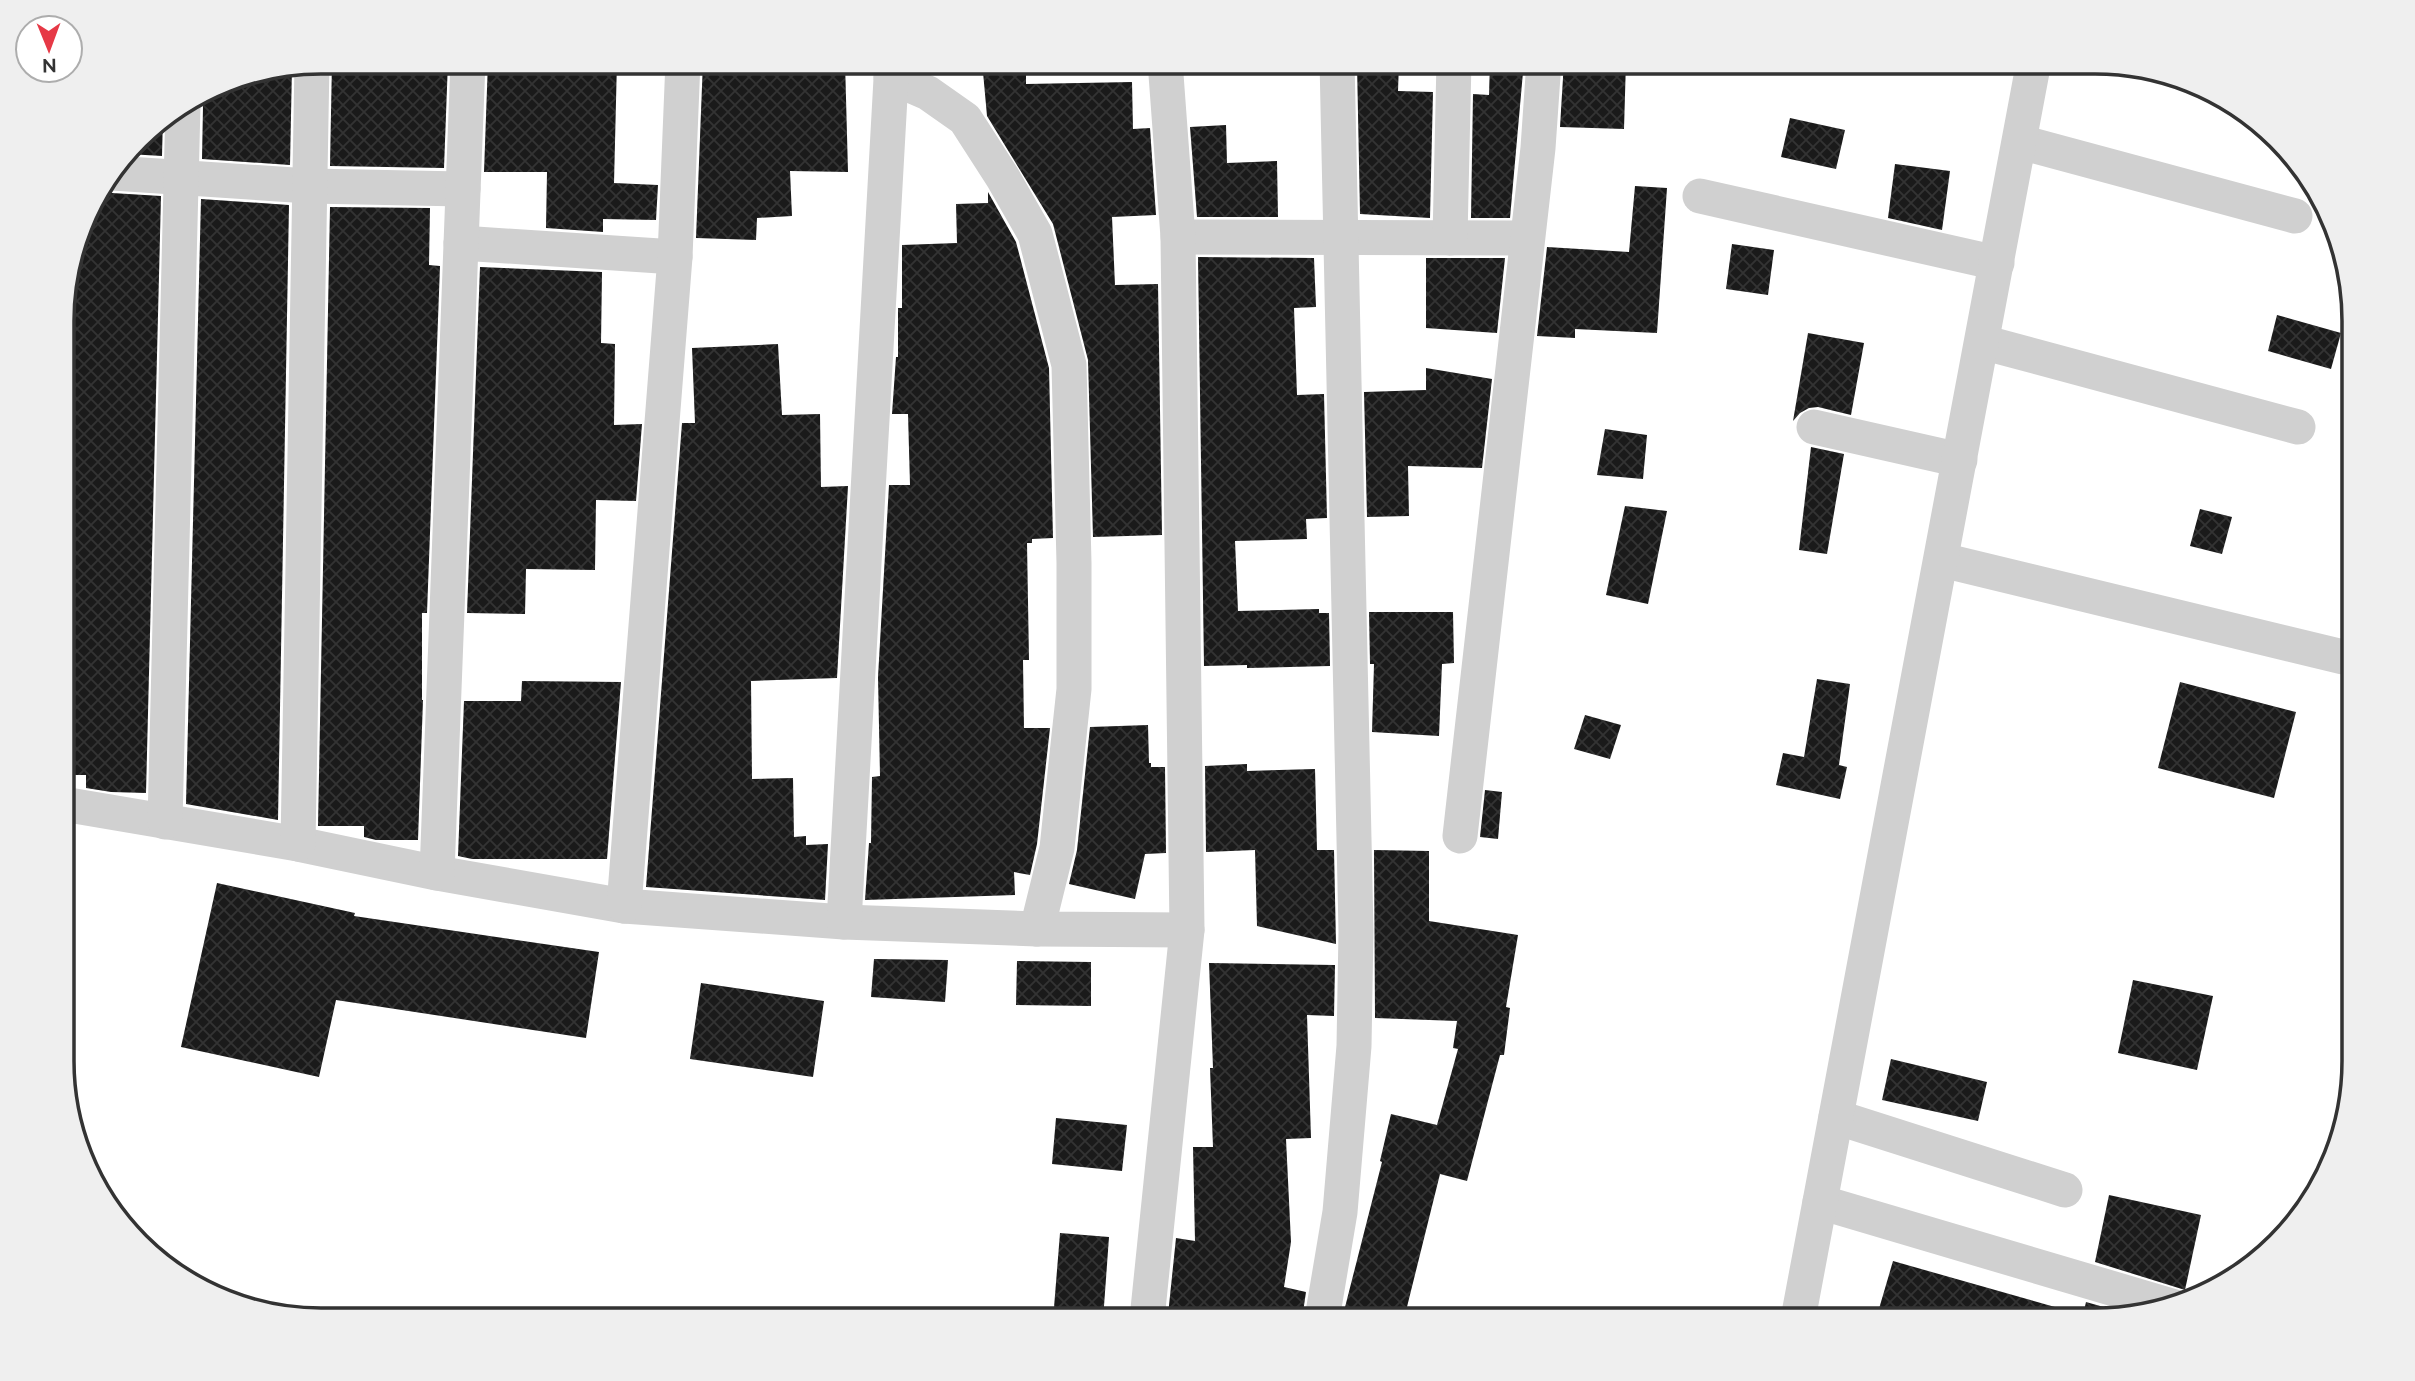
<svg xmlns="http://www.w3.org/2000/svg" width="2415" height="1381" font-family="Raleway,sans-serif">
  <style>
    .building { fill: url(#building-cross-hatch) }
    .lines { fill: none; stroke-linecap: round; stroke-linejoin: round }
    .street { stroke: #d0d0d0; stroke-width: 35 }
    .rim { fill: none; stroke: #333; stroke-width: 3.5 }
  </style>
  <defs>
    <pattern id="building-cross-hatch" width="8" height="8" patternUnits="userSpaceOnUse" patternTransform="scale(1.75)"><rect width="8" height="8" fill="#1a1a1a"/><path d="M0 0l8 8M0 8l8-8" fill="none" stroke="#333"/></pattern>
  </defs>
  <rect width="100%" height="100%" fill="#fff"/>
  <!-- building -->
  <g class="building">
    <path d="M 332,61 L 448,61 L 444,168 L 330,166 Z"/>
    <path d="M 488,61 L 617,61 L 614,183 L 658,185 L 656,220 L 603,219 L 603,232 L 546,228 L 547,172 L 484,172 Z"/>
    <path d="M 703,61 L 845,61 L 848,172 L 790,171 L 792,216 L 757,218 L 756,240 L 696,238 Z"/>
    <path d="M 982,61 L 1026,61 L 1026,84 L 1132,82 L 1133,129 L 1150,128 L 1156,215 L 1112,217 L 1115,285 L 1158,284 L 1162,535 L 1093,537 L 1088,360 L 1053,224 L 987,116 Z"/>
    <path d="M 1490,61 L 1524,61 L 1510,218 L 1471,218 L 1473,94 L 1489,95 Z"/>
    <path d="M 1564,61 L 1626,61 L 1624,129 L 1560,127 Z"/>
    <path d="M 1399,63 L 1398,91 L 1433,92 L 1430,218 L 1360,214 L 1357,64 Z"/>
    <path d="M 292,67 L 290,165 L 202,159 L 203,106 L 200,94 L 222,81 Z"/>
    <path d="M 163,117 L 162,156 L 128,154 L 149,126 Z"/>
    <path d="M 1790,118 L 1845,130 L 1836,169 L 1781,157 Z"/>
    <path d="M 1226,125 L 1227,163 L 1277,161 L 1278,217 L 1197,217 L 1190,127 Z"/>
    <path d="M 1895,164 L 1950,171 L 1942,230 L 1888,218 Z"/>
    <path d="M 1635,186 L 1667,188 L 1657,333 L 1575,329 L 1575,338 L 1537,336 L 1547,247 L 1629,252 Z"/>
    <path d="M 102,190 L 112,193 L 161,196 L 146,793 L 111,792 L 86,788 L 86,775 L 63,775 L 63,287 L 88,206 L 102,206 Z"/>
    <path d="M 988,192 L 1016,242 L 1049,368 L 1053,538 L 1032,539 L 1032,543 L 1027,543 L 1029,660 L 1023,660 L 1024,728 L 1050,728 L 1037,844 L 1030,875 L 1014,872 L 1015,895 L 865,900 L 869,843 L 871,843 L 872,777 L 880,776 L 878,677 L 889,485 L 910,485 L 908,414 L 892,414 L 896,357 L 898,357 L 898,308 L 902,308 L 902,245 L 957,243 L 956,204 L 988,203 Z"/>
    <path d="M 201,199 L 289,205 L 278,820 L 186,804 Z"/>
    <path d="M 330,207 L 430,208 L 429,265 L 440,266 L 427,613 L 422,613 L 422,700 L 423,700 L 418,840 L 376,840 L 364,837 L 364,826 L 318,826 Z"/>
    <path d="M 1732,244 L 1774,250 L 1768,295 L 1726,289 Z"/>
    <path d="M 1198,257 L 1314,258 L 1316,307 L 1294,308 L 1297,395 L 1324,394 L 1327,518 L 1306,519 L 1307,539 L 1235,541 L 1238,611 L 1319,609 L 1319,613 L 1329,613 L 1330,666 L 1247,668 L 1247,665 L 1204,666 Z"/>
    <path d="M 1426,258 L 1505,258 L 1497,333 L 1426,328 Z"/>
    <path d="M 480,267 L 602,272 L 601,343 L 615,344 L 614,425 L 642,424 L 636,501 L 596,500 L 595,570 L 526,569 L 525,614 L 467,613 Z"/>
    <path d="M 2277,315 L 2341,333 L 2331,369 L 2268,351 Z"/>
    <path d="M 1808,333 L 1864,343 L 1851,415 L 1818,407 L 1809,408 L 1800,413 L 1793,421 Z"/>
    <path d="M 778,344 L 782,415 L 820,414 L 821,487 L 848,486 L 837,678 L 751,681 L 752,779 L 793,778 L 794,837 L 806,836 L 806,845 L 828,844 L 825,900 L 646,887 L 682,423 L 695,423 L 692,348 Z"/>
    <path d="M 1426,368 L 1492,379 L 1482,468 L 1408,466 L 1409,516 L 1367,517 L 1364,392 L 1426,390 Z"/>
    <path d="M 1605,429 L 1647,435 L 1643,479 L 1597,475 Z"/>
    <path d="M 1811,447 L 1844,454 L 1827,554 L 1799,550 Z"/>
    <path d="M 1625,506 L 1667,511 L 1648,604 L 1606,595 Z"/>
    <path d="M 2200,509 L 2232,517 L 2222,554 L 2190,546 Z"/>
    <path d="M 1369,612 L 1453,612 L 1454,663 L 1442,664 L 1439,736 L 1372,732 L 1374,664 L 1370,664 Z"/>
    <path d="M 1817,679 L 1850,684 L 1839,765 L 1847,767 L 1840,799 L 1776,785 L 1783,753 L 1804,757 Z"/>
    <path d="M 522,681 L 621,682 L 607,859 L 472,859 L 458,856 L 464,701 L 521,701 Z"/>
    <path d="M 2180,682 L 2296,712 L 2274,798 L 2158,768 Z"/>
    <path d="M 1585,715 L 1621,725 L 1610,759 L 1574,749 Z"/>
    <path d="M 1148,725 L 1149,763 L 1151,763 L 1151,767 L 1165,767 L 1166,853 L 1145,854 L 1135,899 L 1069,884 L 1077,850 L 1090,727 Z"/>
    <path d="M 1247,764 L 1247,771 L 1315,769 L 1317,850 L 1334,850 L 1336,944 L 1257,926 L 1255,850 L 1206,852 L 1205,766 Z"/>
    <path d="M 1485,790 L 1502,792 L 1498,839 L 1480,837 Z"/>
    <path d="M 1374,850 L 1429,851 L 1429,921 L 1518,935 L 1506,1007 L 1510,1008 L 1504,1055 L 1500,1055 L 1467,1181 L 1440,1174 L 1404,1319 L 1342,1319 L 1382,1162 L 1380,1161 L 1391,1114 L 1437,1125 L 1458,1049 L 1453,1048 L 1457,1021 L 1375,1018 Z"/>
    <path d="M 217,883 L 355,913 L 354,916 L 599,952 L 586,1038 L 336,1000 L 319,1077 L 181,1047 Z"/>
    <path d="M 874,959 L 948,960 L 945,1002 L 871,997 Z"/>
    <path d="M 1017,961 L 1091,962 L 1091,1006 L 1016,1005 Z"/>
    <path d="M 1209,963 L 1335,965 L 1334,1016 L 1307,1015 L 1311,1138 L 1286,1139 L 1291,1242 L 1284,1287 L 1306,1292 L 1302,1319 L 1201,1319 L 1168,1315 L 1176,1238 L 1195,1241 L 1193,1147 L 1213,1147 L 1210,1068 L 1213,1068 Z"/>
    <path d="M 2133,980 L 2213,996 L 2197,1070 L 2118,1053 Z"/>
    <path d="M 701,983 L 824,1001 L 813,1077 L 690,1059 Z"/>
    <path d="M 1891,1059 L 1987,1082 L 1978,1121 L 1882,1100 Z"/>
    <path d="M 1056,1118 L 1127,1125 L 1122,1171 L 1052,1164 Z"/>
    <path d="M 2109,1195 L 2201,1215 L 2185,1290 L 2095,1262 Z"/>
    <path d="M 1060,1233 L 1109,1237 L 1103,1320 L 1053,1320 Z"/>
    <path d="M 1893,1261 L 2062,1309 L 2061,1319 L 1876,1319 Z"/>
    <path d="M 2086,1302 L 2132,1315 L 2111,1319 L 2082,1319 Z"/>
  </g>
  <g class="lines">
    <!-- street -->
    <g class="street">
      <path d="M 891,77 L 928,93 L 965,119 L 1003,178 L 1035,234 L 1069,365 L 1074,563 L 1074,689 L 1057,848 L 1037,929"/>
      <path d="M 2020,142 L 2295,216"/>
      <path d="M 113,173 L 309,186 L 463,189"/>
      <path d="M 1700,196 L 1997,263"/>
      <path d="M 1178,237 L 1527,238"/>
      <path d="M 1450,238 L 1454,61"/>
      <path d="M 461,243 L 675,257"/>
      <path d="M 1982,342 L 2298,427"/>
      <path d="M 1814,427 L 1960,460"/>
      <path d="M 1942,560 L 2343,657"/>
      <path d="M 63,804 L 298,844 L 437,873 L 624,906 L 844,922 L 1037,929 L 1187,930"/>
      <path d="M 165,822 L 183,105"/>
      <path d="M 1460,836 L 1538,148 L 1544,61"/>
      <path d="M 298,844 L 312,63"/>
      <path d="M 437,873 L 468,61"/>
      <path d="M 624,906 L 675,257 L 683,61"/>
      <path d="M 844,922 L 892,61"/>
      <path d="M 1836,1117 L 2065,1190"/>
      <path d="M 1820,1202 L 2175,1307"/>
      <path d="M 1147,1319 L 1187,930 L 1178,237 L 1165,61"/>
      <path d="M 1322,1319 L 1340,1212 L 1354,1046 L 1356,931 L 1337,61"/>
      <path d="M 1798,1319 L 2034,61"/>
    </g>
  </g>
  <!-- crop -->
  <path d="M0 0H2415V1381H0ZM321 74H2095A247 247 0 0 1 2342 321V1061A247 247 0 0 1 2095 1308H321A247 247 0 0 1 74 1061V321A247 247 0 0 1 321 74Z" fill="#efefef" fill-rule="evenodd"/>
  <path class="rim" d="M321 74H2095A247 247 0 0 1 2342 321V1061A247 247 0 0 1 2095 1308H321A247 247 0 0 1 74 1061V321A247 247 0 0 1 321 74Z"/>
  <!-- north arrow -->
  <g transform="translate(49 49) rotate(179)"><circle r="33" fill="#ffffff" stroke="#adadad" stroke-width="2"/>
  <path d="M0-5L12 26L0 18L-12 26Z" fill="#e63946"/>
  <text y="-10" font-size="19" font-weight="bold" text-anchor="middle" fill="#333333">N</text>
  </g>
</svg>
